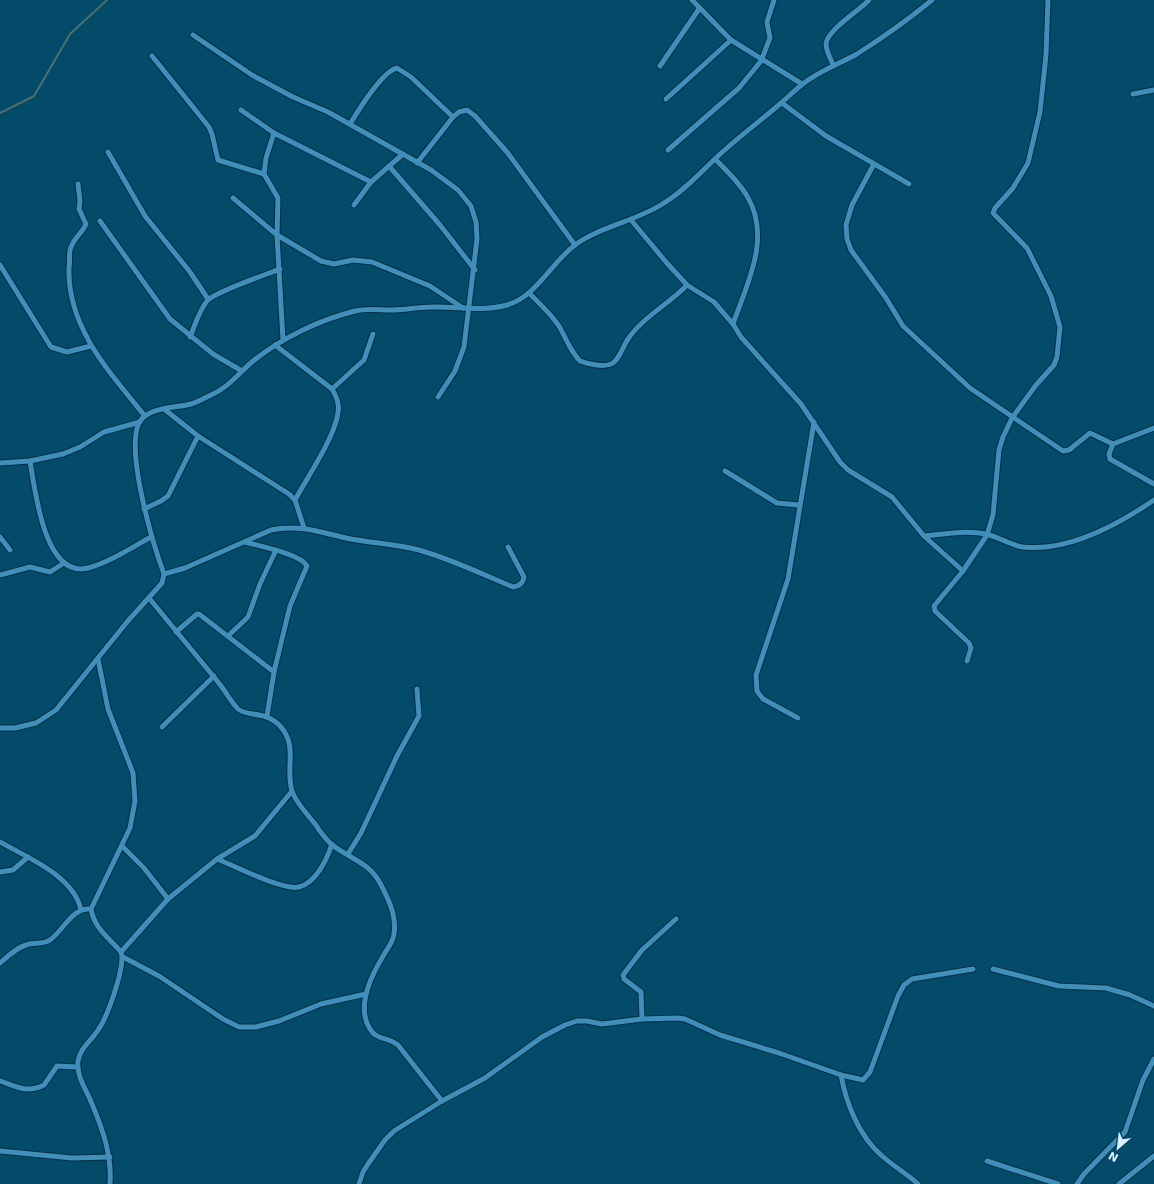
<svg xmlns="http://www.w3.org/2000/svg" width="1154" height="1184" font-family="'DejaVu Sans',sans-serif">
  <style>
    .lines { fill: none; stroke-linecap: round; stroke-linejoin: round }
    .stream { stroke: #4d706e; stroke-width: 2 }
    .minor-casing { stroke: #012f45; stroke-width: 7 }
    .minor { stroke: #408fba; stroke-width: 5 }
  </style>
  <rect width="100%" height="100%" fill="#044b6a"/>
  <g class="lines">
    <!-- stream -->
    <path class="stream" d="M 0,113 L 34,96 L 70,34 L 107,0"/>
    <defs>
      <g id="minor">
        <path d="M 692,0 L 731,40 L 802,84"/>
        <path d="M 193,35 L 252,75 L 293,97 L 328,112 L 431,170 L 458,190 L 471,206 L 476,222 L 477,239 L 464,347 L 455,371 L 438,397"/>
        <path d="M 152,56 L 209,127 L 212,134 L 218,160 L 264,174"/>
        <path d="M 833,65 C 831,59 826,51 826,44 C 826,31 860,10 869,0"/>
        <path d="M 660,66 L 699,9"/>
        <path d="M 1133,94 L 1154,90"/>
        <path d="M 666,99 L 731,40"/>
        <path d="M 782,103 L 826,136 L 909,184"/>
        <path d="M 241,110 L 274,133 L 371,182"/>
        <path d="M 350,124 C 358,111 382,71 397,68 L 411,77 L 453,117"/>
        <path d="M 274,133 L 266,158 L 264,174 L 278,198 L 277,235 L 283,340"/>
        <path d="M 668,150 L 739,88 L 761,61 L 770,38 L 767,22 L 774,0"/>
        <path d="M 108,152 L 145,216 L 190,272 L 208,299"/>
        <path d="M 715,159 C 726,170 739,182 747,196 C 772,237 747,284 733,324"/>
        <path d="M 417,163 L 453,117 L 459,112 L 467,110 L 475,116 L 507,152 L 575,245"/>
        <path d="M 874,164 L 852,205 L 846,225 L 847,239 L 851,250 L 886,298 L 903,326 L 970,388 L 1063,451 L 1069,450 L 1090,433 L 1113,444 L 1154,428"/>
        <path d="M 389,166 L 440,225 L 475,270"/>
        <path d="M 78,184 L 80,201 L 79,209 L 86,224 C 82,234 73,238 70,250 C 69,256 70,262 69,268 C 67,327 110,373 145,416"/>
        <path d="M 233,198 L 277,235 L 321,261 L 334,264 L 353,260 L 372,262 L 430,286 L 463,308"/>
        <path d="M 354,205 L 371,182 L 403,154"/>
        <path d="M 631,220 L 666,262 L 687,285 L 714,302 L 733,324 L 741,337 L 801,404 L 840,462 L 848,470 L 892,497 L 924,536 L 963,571"/>
        <path d="M 100,221 L 170,319 L 213,354 L 242,371"/>
        <path d="M 0,265 L 51,347 L 67,352 L 91,346"/>
        <path d="M 529,293 C 539,303 551,314 559,326 C 566,338 570,351 580,361 C 588,364 605,368 613,363 C 620,358 623,346 628,339 C 643,317 669,304 687,285"/>
        <path d="M 190,337 C 195,325 199,311 207,301 C 214,292 268,274 280,269"/>
        <path d="M 275,345 L 332,389 C 337,397 340,404 338,413 C 334,439 308,476 295,500"/>
        <path d="M 332,389 L 364,360 L 373,334"/>
        <path d="M 164,409 L 198,436 L 289,494 L 295,500 L 304,528"/>
        <path d="M 1113,444 L 1109,454 L 1110,459 L 1154,484"/>
        <path d="M 30,461 C 35,489 44,579 88,568 C 110,562 131,548 151,537"/>
        <path d="M 0,463 L 30,461 L 63,454 L 80,447 L 104,432 L 140,422"/>
        <path d="M 725,471 L 777,503 L 798,505"/>
        <path d="M 144,509 L 161,501 L 168,496 L 198,436"/>
        <path d="M 924,536 C 944,534 966,530 986,534 C 999,537 1010,545 1023,547 C 1068,552 1119,524 1154,500"/>
        <path d="M 0,537 L 10,550"/>
        <path d="M 245,542 C 259,546 301,554 307,566 L 290,606 L 274,672 L 267,716"/>
        <path d="M 164,574 L 185,568 L 271,530 C 299,524 319,532 346,538 C 370,543 395,544 419,550 C 451,559 482,574 513,587 C 520,586 523,583 524,577 L 508,547"/>
        <path d="M 0,575 L 30,567 L 50,572 L 64,563"/>
        <path d="M 149,598 C 172,626 195,654 218,682 C 225,690 230,701 238,709 C 247,717 266,710 281,727 C 298,747 285,768 292,791 C 296,803 308,815 316,825 C 320,832 326,839 331,844 C 348,858 369,862 380,883 C 388,898 397,916 394,934 C 393,943 386,950 382,958 C 370,978 356,1007 370,1029 C 376,1040 389,1037 398,1045 L 442,1101"/>
        <path d="M 176,632 L 197,614 L 199,614 L 274,672"/>
        <path d="M 228,636 L 248,617 L 260,584 L 276,550"/>
        <path d="M 98,659 L 108,709 L 133,773 L 135,801 L 130,828 L 91,909 C 94,928 109,938 121,952 C 126,966 107,1018 98,1030 C 92,1040 80,1048 78,1061 C 76,1076 87,1091 92,1104 C 103,1130 112,1156 110,1184"/>
        <path d="M 967,661 L 971,648 L 969,643 L 935,611 L 934,606 L 963,571 L 987,535 L 993,515 L 999,450 L 1003,437 L 1012,418 L 1036,385 L 1054,365 L 1057,357 L 1060,327 L 1051,296 L 1027,248 L 993,213 L 995,208 L 1013,188 L 1028,163 L 1040,112 L 1046,55 L 1048,0"/>
        <path d="M 798,718 L 763,699 L 757,691 L 756,675 L 788,579 L 814,422"/>
        <path d="M 162,727 L 214,676"/>
        <path d="M 0,728 L 15,728 L 36,723 L 56,710 L 127,622 L 162,583 L 164,574 C 153,544 124,448 140,421 C 150,407 176,408 191,404 C 198,402 205,398 211,395 C 228,388 239,373 253,361 C 282,338 319,320 355,311 C 367,308 380,310 393,310 C 405,310 418,307 431,307 C 456,306 482,312 507,305 C 537,296 551,263 575,245 C 601,226 637,221 664,203 C 684,191 700,173 717,157 C 737,138 759,122 780,104 C 788,97 796,89 804,83 C 821,70 839,64 857,54 C 882,38 909,19 932,0"/>
        <path d="M 0,842 C 28,858 74,876 81,910"/>
        <path d="M 123,847 L 144,868 L 168,899"/>
        <path d="M 348,854 L 361,833 L 397,756 L 419,716 L 417,689"/>
        <path d="M 217,859 C 233,865 283,891 299,887 C 316,883 327,859 332,844"/>
        <path d="M 0,872 L 13,870 L 28,857"/>
        <path d="M 121,952 L 168,899 L 217,859 L 255,836 L 292,791"/>
        <path d="M 123,957 L 159,976 L 223,1019 L 239,1027 L 256,1027 L 279,1021 L 321,1004 L 366,994"/>
        <path d="M 0,963 C 8,956 16,948 26,945 C 33,942 43,945 50,940 C 64,930 72,907 91,909"/>
        <path d="M 993,969 L 1059,986 L 1106,988 L 1130,995 L 1154,1006"/>
        <path d="M 642,1019 L 641,992 L 624,979 L 623,975 L 642,950 L 676,919"/>
        <path d="M 841,1075 C 846,1103 859,1136 881,1155 C 893,1166 906,1173 918,1184"/>
        <path d="M 0,1081 C 16,1086 26,1094 44,1085 L 57,1066 L 78,1067"/>
        <path d="M 0,1151 L 72,1158 L 110,1157"/>
        <path d="M 987,1161 L 1058,1184"/>
        <path d="M 359,1184 L 363,1172 L 368,1164 L 385,1140 L 394,1131 L 442,1101 L 485,1078 L 542,1037 L 565,1025 L 577,1021 L 587,1021 L 602,1024 L 642,1019 L 677,1018 L 685,1019 L 720,1035 L 782,1054 L 841,1075 L 863,1080 L 870,1072 L 898,996 L 904,985 L 912,979 L 973,969"/>
        <path d="M 1077,1184 L 1084,1174 L 1125,1132 L 1143,1080 L 1154,1059"/>
        <path d="M 1119,1184 L 1154,1156"/>
      </g>
    </defs>
    <!-- minor casing -->
    <use href="#minor" class="minor-casing"/>
    <!-- minor -->
    <use href="#minor" class="minor"/>
  </g>
  <!-- north arrow -->
  <g transform="translate(1118 1148) rotate(208)" stroke="#044b6a" stroke-width="3" paint-order="stroke">
  <path d="M0-3L7 15L0 10L-7 15Z" fill="#d9effd"/>
  <text y="-6" font-size="11" font-weight="bold" text-anchor="middle" fill="#d9effd">N</text>
  </g>
</svg>
